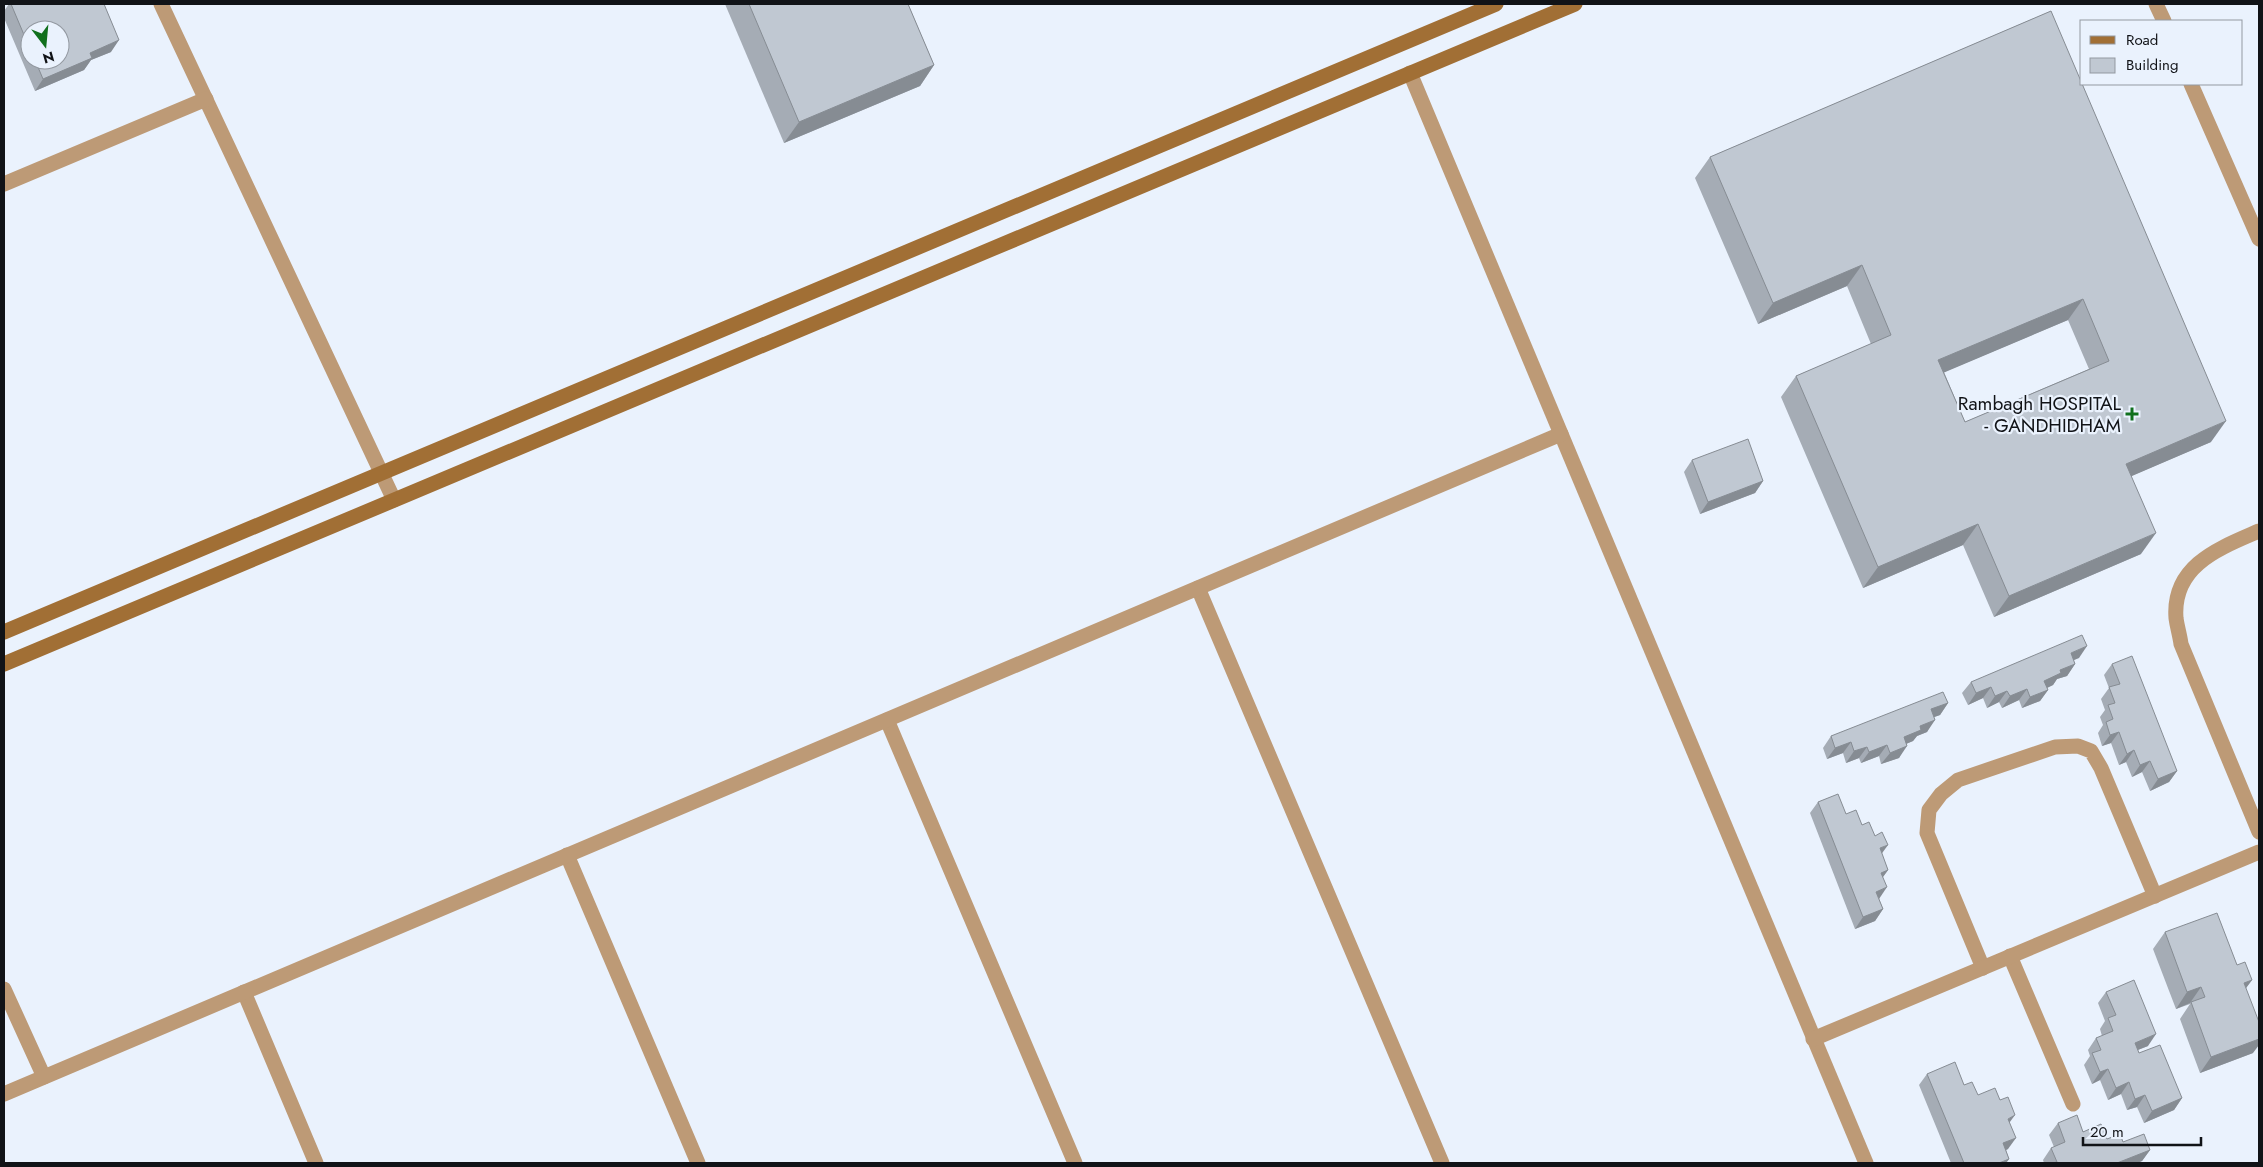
<svg xmlns="http://www.w3.org/2000/svg" width="2263" height="1167" font-family="Jost,sans-serif">
  <style>
    .lines { fill: none; stroke-linecap: round; stroke-linejoin: round }
    .street { stroke: #bd9a76; stroke-width: 15 }
    .secondary { stroke: #a16f35; stroke-width: 15 }
    .wall { fill: #a5acb5; fill-rule: evenodd }
    .shaded-wall { fill: #868c93 }
    .building { fill: #c0c8d2; stroke: #868c93; fill-rule: evenodd }
    .poi-dot { fill: #10701d; stroke: #eaf2fd; stroke-width: 2 }
    .labels { text-anchor: middle; dominant-baseline: central; stroke-width: 4.5; stroke-linejoin: round; paint-order: stroke }
    .poi-label { font-size: 19px; fill: #111317; stroke: #eaf2fd; text-anchor: end }
  </style>
  <rect width="100%" height="100%" fill="#eaf2fd"/>
  <g class="lines">
    <!-- street -->
    <g class="street">
      <path d="M 161,4 L 394,500"/>
      <path d="M 2156,4 L 2164,21"/>
      <path d="M 1410,73 L 1866,1163"/>
      <path d="M 2191,84 L 2259,239"/>
      <path d="M 4,184 L 206,99"/>
      <path d="M 2259,531 C 2220,548 2172,565 2176,618 C 2177,626 2180,636 2181,644 L 2259,832"/>
      <path d="M 1198,588 L 1442,1163"/>
      <path d="M 887,720 L 1075,1163"/>
      <path d="M 567,855 L 698,1163"/>
      <path d="M 2010,956 L 2073,1104"/>
      <path d="M 1983,968 L 1927,833 L 1929,810 L 1941,794 L 1958,780 L 2055,747 L 2078,746 L 2091,751 L 2101,768 L 2155,896"/>
      <path d="M 4,989 L 44,1077"/>
      <path d="M 244,992 L 316,1163"/>
      <path d="M 1813,1039 L 2259,852"/>
      <path d="M 4,1094 L 1561,434"/>
    </g>
    <!-- secondary -->
    <g class="secondary">
      <path d="M 4,632 L 1496,4"/>
      <path d="M 4,664 L 1575,4"/>
    </g>
  </g>
  <!-- wall -->
  <g class="wall">
    <path d="M 9,4 L 104,4 L 111,52 L 91,60 L 84,70 L 35,91 L 4,18 L 4,11 ZM 30,30 L 60,60 L 30,60 Z"/>
    <path d="M 725,4 L 908,4 L 934,65 L 920,86 L 784,143 Z"/>
    <path d="M 2051,11 L 2211,442 L 2131,476 L 2141,554 L 1994,617 L 1963,545 L 1863,588 L 1781,397 L 1796,376 L 1871,344 L 1847,286 L 1758,324 L 1695,178 L 1710,157 ZM 2068,320 L 2089,369 L 1965,422 L 1944,372 Z"/>
    <path d="M 1692,460 L 1763,481 L 1755,493 L 1700,514 L 1684,472 Z"/>
    <path d="M 2079,658 L 2073,660 L 2075,664 L 2067,676 L 2057,679 L 2053,685 L 2047,688 L 2048,690 L 2040,701 L 2022,708 L 2019,700 L 2002,708 L 1999,702 L 1987,708 L 1983,698 L 1968,705 L 1962,693 L 1971,682 Z"/>
    <path d="M 2112,664 L 2177,771 L 2169,782 L 2150,791 L 2142,772 L 2132,777 L 2126,762 L 2119,765 L 2111,743 L 2102,746 L 2098,733 L 2103,725 L 2100,717 L 2105,710 L 2101,699 L 2109,688 L 2104,675 Z"/>
    <path d="M 1948,703 L 1940,715 L 1934,717 L 1927,732 L 1917,736 L 1913,741 L 1906,744 L 1899,758 L 1881,764 L 1879,756 L 1861,763 L 1859,758 L 1846,763 L 1843,753 L 1827,759 L 1823,748 L 1831,736 Z"/>
    <path d="M 1818,802 L 1846,814 L 1862,825 L 1875,836 L 1888,870 L 1883,877 L 1879,899 L 1883,909 L 1875,921 L 1855,929 L 1810,813 Z"/>
    <path d="M 2165,932 L 2237,965 L 2252,980 L 2246,988 L 2253,1053 L 2200,1073 L 2180,1019 L 2190,1004 L 2176,1009 L 2153,949 Z"/>
    <path d="M 2106,992 L 2148,1046 L 2138,1050 L 2139,1053 L 2182,1098 L 2174,1110 L 2144,1123 L 2137,1107 L 2127,1110 L 2121,1094 L 2108,1100 L 2100,1080 L 2092,1084 L 2084,1065 L 2090,1056 L 2088,1050 L 2096,1038 L 2102,1036 L 2100,1029 L 2105,1021 L 2098,1003 Z"/>
    <path d="M 1927,1074 L 1978,1095 L 2010,1123 L 2008,1149 L 2006,1150 L 2009,1159 L 2006,1163 L 1951,1163 L 1919,1085 Z"/>
    <path d="M 2058,1123 L 2107,1139 L 2123,1142 L 2150,1150 L 2142,1161 L 2137,1163 L 2044,1163 L 2043,1160 L 2051,1148 L 2054,1147 L 2049,1135 Z"/>
  </g>
  <!-- shaded-wall -->
  <g class="shaded-wall">
    <path d="M 119,40 L 111,52 L 91,60 L 84,70 L 35,91 L 43,79 L 90,53 Z"/>
    <path d="M 934,65 L 920,86 L 784,143 L 799,122 Z"/>
    <path d="M 1862,265 L 1847,286 L 1758,324 L 1773,303 Z"/>
    <path d="M 2083,299 L 2068,320 L 1924,381 L 1938,360 Z"/>
    <path d="M 2226,421 L 2211,442 L 2111,485 L 2126,464 Z"/>
    <path d="M 1763,481 L 1755,493 L 1700,514 L 1708,502 Z"/>
    <path d="M 1978,524 L 1963,545 L 1863,588 L 1878,567 Z"/>
    <path d="M 2156,533 L 2141,554 L 1994,617 L 2009,596 Z"/>
    <path d="M 2087,646 L 2079,658 L 2062,665 L 2071,653 Z"/>
    <path d="M 2075,664 L 2067,676 L 2057,679 L 2053,685 L 2036,693 L 2044,681 L 2060,670 Z"/>
    <path d="M 1991,687 L 1983,698 L 1968,705 L 1976,693 Z"/>
    <path d="M 2027,689 L 2019,700 L 2002,708 L 2010,696 Z"/>
    <path d="M 2048,690 L 2040,701 L 2022,708 L 2030,697 Z"/>
    <path d="M 2007,691 L 1999,702 L 1987,708 L 1995,696 Z"/>
    <path d="M 1948,703 L 1940,715 L 1923,721 L 1931,709 Z"/>
    <path d="M 1935,720 L 1927,732 L 1917,736 L 1913,741 L 1896,748 L 1904,737 L 1920,726 Z"/>
    <path d="M 2119,732 L 2111,743 L 2102,746 L 2110,735 Z"/>
    <path d="M 1851,742 L 1843,753 L 1827,759 L 1835,748 Z"/>
    <path d="M 1887,745 L 1879,756 L 1861,763 L 1869,752 Z"/>
    <path d="M 1907,746 L 1899,758 L 1881,764 L 1890,753 Z"/>
    <path d="M 1867,747 L 1859,758 L 1846,763 L 1854,751 Z"/>
    <path d="M 2134,750 L 2126,762 L 2119,765 L 2127,754 Z"/>
    <path d="M 2150,761 L 2142,772 L 2132,777 L 2140,765 Z"/>
    <path d="M 2177,771 L 2169,782 L 2150,791 L 2158,779 Z"/>
    <path d="M 1888,845 L 1880,856 L 1880,848 Z"/>
    <path d="M 1888,870 L 1880,881 L 1881,873 Z"/>
    <path d="M 1887,887 L 1879,899 L 1876,892 Z"/>
    <path d="M 1883,909 L 1875,921 L 1855,929 L 1863,917 Z"/>
    <path d="M 2252,980 L 2240,996 L 2244,983 Z"/>
    <path d="M 2201,987 L 2190,1003 L 2176,1009 L 2187,992 Z"/>
    <path d="M 2156,1034 L 2148,1046 L 2127,1054 L 2135,1043 Z"/>
    <path d="M 2259,1039 L 2259,1045 L 2253,1053 L 2200,1073 L 2211,1057 Z"/>
    <path d="M 2108,1069 L 2100,1080 L 2092,1084 L 2100,1072 Z"/>
    <path d="M 2129,1082 L 2121,1094 L 2108,1100 L 2116,1088 Z"/>
    <path d="M 2145,1095 L 2137,1107 L 2127,1110 L 2135,1099 Z"/>
    <path d="M 2182,1098 L 2174,1110 L 2144,1123 L 2152,1111 Z"/>
    <path d="M 2015,1115 L 2007,1126 L 2008,1119 Z"/>
    <path d="M 2016,1138 L 2008,1149 L 1995,1155 L 2003,1143 Z"/>
    <path d="M 2150,1150 L 2142,1161 L 2137,1163 L 2117,1163 Z"/>
    <path d="M 2009,1159 L 2006,1163 L 1999,1163 Z"/>
  </g>
  <!-- building -->
  <g class="building">
    <path d="M 11,4 L 104,4 L 119,40 L 90,53 L 92,58 L 43,79 L 35,60 L 60,60 L 60,30 L 30,30 L 30,49 Z"/>
    <path d="M 749,4 L 908,4 L 934,65 L 799,122 Z"/>
    <path d="M 2051,11 L 2226,421 L 2126,464 L 2156,533 L 2009,596 L 1978,524 L 1878,567 L 1796,376 L 1891,335 L 1862,265 L 1773,303 L 1710,157 ZM 2083,299 L 2109,361 L 1965,422 L 1938,360 Z"/>
    <path d="M 1748,439 L 1763,481 L 1708,502 L 1692,460 Z"/>
    <path d="M 2082,635 L 2087,646 L 2071,653 L 2075,664 L 2060,670 L 2061,673 L 2044,681 L 2048,690 L 2030,697 L 2027,689 L 2010,696 L 2007,691 L 1995,696 L 1991,687 L 1976,693 L 1971,682 Z"/>
    <path d="M 2132,656 L 2177,771 L 2158,779 L 2150,761 L 2140,765 L 2134,750 L 2127,754 L 2119,732 L 2110,735 L 2106,722 L 2113,719 L 2108,705 L 2115,703 L 2109,687 L 2120,684 L 2112,664 Z"/>
    <path d="M 1943,692 L 1948,703 L 1931,709 L 1935,720 L 1920,726 L 1921,730 L 1904,737 L 1907,746 L 1890,753 L 1887,745 L 1869,752 L 1867,747 L 1854,751 L 1851,742 L 1835,748 L 1831,736 Z"/>
    <path d="M 1838,794 L 1846,814 L 1856,810 L 1862,825 L 1869,822 L 1875,836 L 1882,832 L 1888,845 L 1880,848 L 1888,870 L 1881,873 L 1887,887 L 1876,892 L 1883,909 L 1863,917 L 1818,802 Z"/>
    <path d="M 2217,913 L 2237,965 L 2245,962 L 2252,980 L 2244,983 L 2259,1022 L 2259,1039 L 2211,1057 L 2191,1002 L 2205,997 L 2201,987 L 2187,992 L 2165,932 Z"/>
    <path d="M 2134,980 L 2156,1034 L 2135,1043 L 2139,1053 L 2160,1045 L 2182,1098 L 2152,1111 L 2145,1095 L 2135,1099 L 2129,1082 L 2116,1088 L 2108,1069 L 2100,1072 L 2092,1053 L 2101,1050 L 2096,1038 L 2113,1031 L 2108,1018 L 2116,1015 L 2106,992 Z"/>
    <path d="M 1955,1062 L 1964,1085 L 1972,1082 L 1978,1095 L 1995,1088 L 2000,1100 L 2008,1097 L 2015,1115 L 2008,1119 L 2016,1138 L 2003,1143 L 2009,1159 L 1999,1163 L 1964,1163 L 1927,1074 Z"/>
    <path d="M 2077,1115 L 2083,1132 L 2101,1124 L 2107,1139 L 2120,1134 L 2123,1142 L 2144,1134 L 2150,1150 L 2117,1163 L 2052,1163 L 2057,1162 L 2051,1148 L 2065,1142 L 2058,1123 Z"/>
  </g>
  <!-- markers -->
  <path class="poi-dot" d="M2129.5 406.5h5v5h5v5h-5v5h-5v-5h-5v-5h5z"/>
  <g class="labels">
    <!-- poi labels -->
    <g class="poi-label">
      <text x="2121" y="403">Rambagh HOSPITAL<tspan x="2121" dy="22">- GANDHIDHAM</tspan></text>
    </g>
  </g>
  <!-- border -->
  <rect width="2263" height="1167" fill="none" stroke="#111317" stroke-width="10"/>
  <!-- legend -->
  <rect x="2080" y="20" width="162" height="65" fill="#eaf2fd" stroke="#9399a1"/>
  <rect x="2090" y="36" width="25" height="8" fill="#a16f35" stroke="#9399a1"/>
  <text x="2126" y="45" font-size="15" fill="#111317">Road</text>
  <rect x="2090" y="58" width="25" height="15" fill="#c0c8d2" stroke="#9399a1"/>
  <text x="2126" y="70" font-size="15" fill="#111317">Building</text>
  <!-- north arrow -->
  <g transform="translate(45 45) rotate(164)"><circle r="24" fill="#eaf2fd" stroke="#9399a1"/>
  <path d="M0-4L9 19L0 12L-9 19Z" fill="#10701d"/>
  <text y="-8" font-size="14" font-weight="bold" text-anchor="middle" fill="#111317">N</text>
  </g>
  <!-- scale -->
  <path d="M2083 1137v8h118v-8" fill="none" stroke="#111317" stroke-width="2.5"/>
  <text x="2090" y="1137" font-size="15" fill="#111317" stroke="#eaf2fd" stroke-width="4" paint-order="stroke">20 m</text>
</svg>
